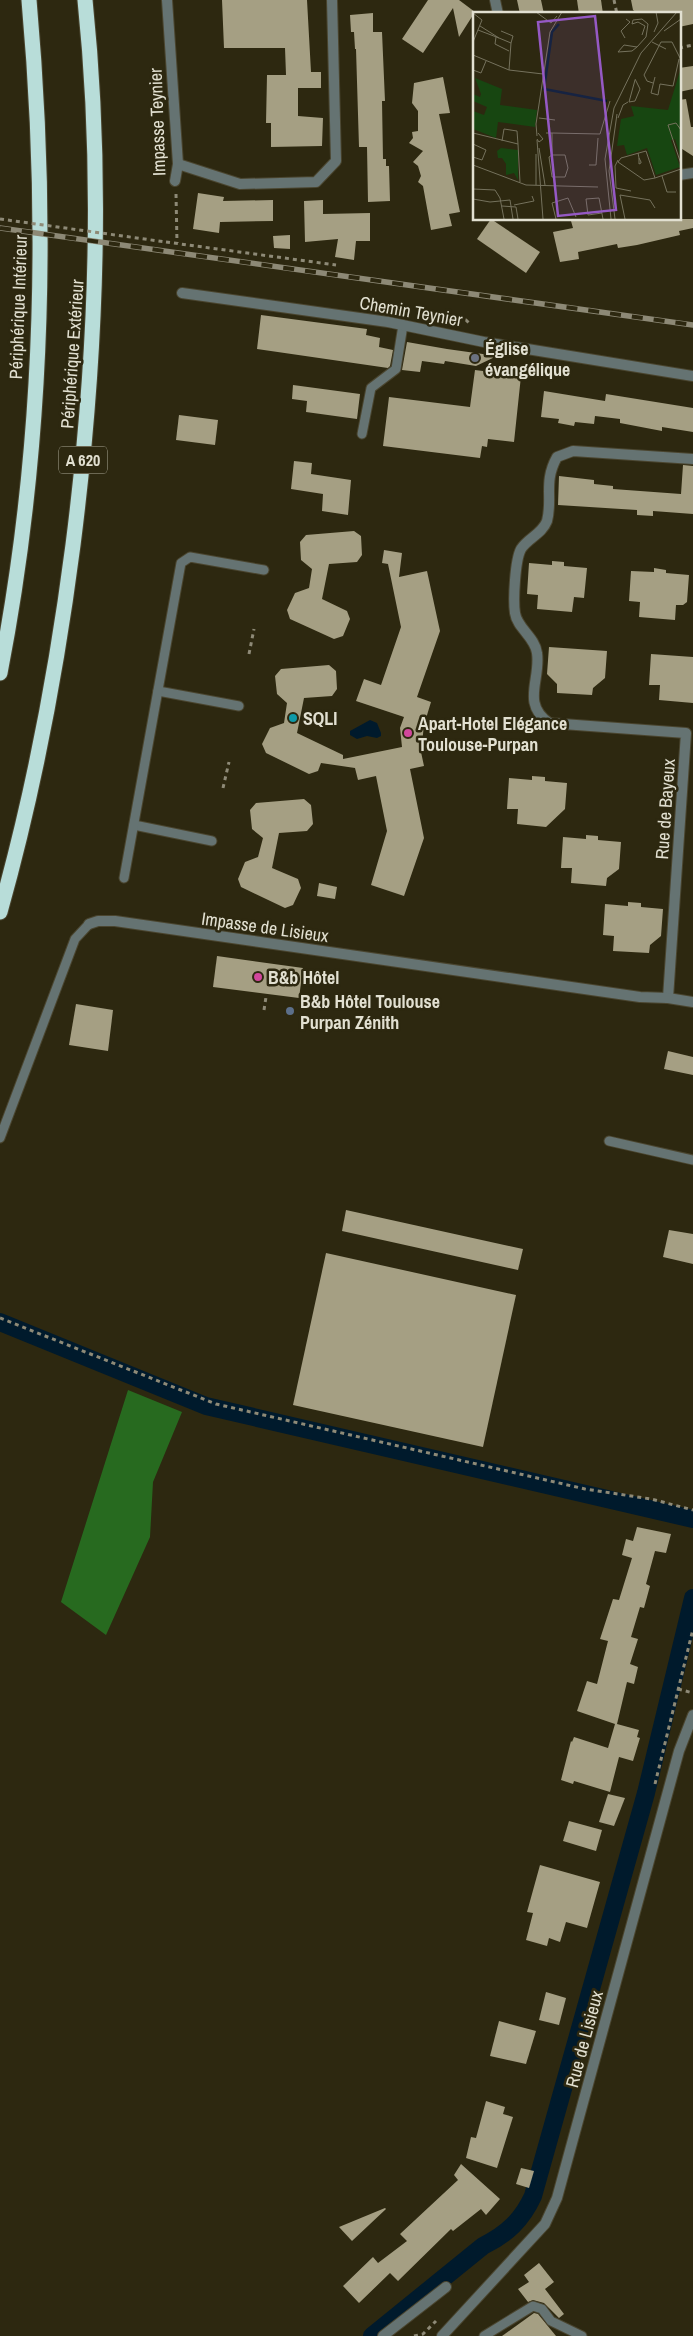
<svg xmlns="http://www.w3.org/2000/svg" width="693" height="2336" font-family="'Archivo Narrow',sans-serif">
  <style>
    .forest { fill: #276a1f }
    .water { fill: #001a2c }
    .lines { fill: none; stroke-linecap: round; stroke-linejoin: round }
    .canal { stroke: #001a2c; stroke-width: 18 }
    .building { fill: #a59f83 }
    .service-casing { stroke: #4a452f; stroke-width: 11 }
    .minor-casing { stroke: #4a452f; stroke-width: 12 }
    .tertiary-casing { stroke: #4a452f; stroke-width: 12 }
    .motorway-casing { stroke: #4a452f; stroke-width: 17 }
    .path { stroke: #8e8a77; stroke-width: 3; stroke-dasharray: 4 4; stroke-linecap: butt }
    .service { stroke: #657372; stroke-width: 9 }
    .minor { stroke: #657372; stroke-width: 10 }
    .tertiary { stroke: #657372; stroke-width: 10 }
    .motorway { stroke: #b8ddd9; stroke-width: 15 }
    .rail-casing { stroke: #8d8976; stroke-width: 5.5 }
    .rail { stroke: #2d2810; stroke-width: 4; stroke-dasharray: 11; stroke-linecap: butt }
    .path-bridge { stroke: #8e8a77; stroke-width: 3; stroke-dasharray: 4 4; stroke-linecap: butt }
    .worship-dot { fill: #6b7280; stroke: #2d2810; stroke-width: 2 }
    .culture-dot { fill: #0f9aa8; stroke: #2d2810; stroke-width: 2 }
    .hotel-dot { fill: #d1479c; stroke: #2d2810; stroke-width: 2 }
    .service-dot { fill: #5c6f8a; stroke: #2d2810; stroke-width: 2 }
    .labels { text-anchor: middle; dominant-baseline: central; stroke-width: 5; stroke-linejoin: round; paint-order: stroke }
    .shield { fill: #2d2810; stroke: #aca997; stroke-width: 1 }
    .shield-label { font-size: 16px; font-weight: bold; fill: #e2e0d1 }
    .street-label { font-size: 18px; fill: #e2e0d1; stroke: #2d2810 }
    .poi-label { font-size: 18px; font-weight: bold; fill: #e2e0d1; stroke: #2d2810; text-anchor: start }
    .inset-river { fill: none; stroke: #001a2c; stroke-width: 2.5 }
    .inset-road { fill: none; stroke: #75725d; stroke-width: 1 }
    .view { fill: #9559c4; fill-opacity: 0.15; stroke: #9559c4; stroke-width: 2.5 }
    .inset-edge { fill: none; stroke: #e2e0d1; stroke-width: 2.5 }
  </style>
  <rect width="100%" height="100%" fill="#2d2810"/>
  <!-- forest -->
  <path class="forest" d="M 128,1390 L 182,1412 L 153,1482 L 150,1537 L 106,1635 L 61,1602 Z"/>
  <!-- water -->
  <path class="water" d="M 370,720 L 377,723 L 381,733 L 381,736 L 377,738 L 367,736 L 357,739 L 350,735 L 350,731 Z"/>
  <g class="lines">
    <!-- canal -->
    <g class="canal">
      <path d="M 0,1322 L 206,1406 L 693,1519"/>
      <path d="M 372,2336 L 483,2246 C 507,2234 522,2220 533,2196 L 646,1793 L 693,1598"/>
    </g>
  </g>
  <!-- building -->
  <g class="building">
    <path d="M 222,0 L 307,0 L 311,72 L 321,72 L 321,88 L 298,88 L 298,116 L 323,118 L 322,146 L 271,147 L 271,123 L 266,123 L 267,75 L 286,75 L 285,48 L 224,48 Z"/>
    <path d="M 428,0 L 459,0 L 475,12 L 459,37 L 453,8 L 423,53 L 402,39 Z"/>
    <path d="M 517,0 L 541,0 L 544,14 L 520,14 Z"/>
    <path d="M 577,0 L 601,0 L 603,14 L 579,14 Z"/>
    <path d="M 631,0 L 693,0 L 693,24 L 679,27 L 679,14 L 638,14 L 633,10 Z"/>
    <path d="M 373,13 L 373,32 L 382,32 L 385,101 L 382,101 L 383,159 L 386,159 L 386,166 L 389,166 L 390,201 L 368,202 L 367,147 L 359,147 L 356,49 L 355,49 L 354,32 L 351,32 L 350,15 Z"/>
    <path d="M 693,66 L 693,89 L 679,92 L 679,68 Z"/>
    <path d="M 443,77 L 450,113 L 439,114 L 460,212 L 449,214 L 452,226 L 431,230 L 423,186 L 418,182 L 421,176 L 418,166 L 413,162 L 423,151 L 409,143 L 413,138 L 412,132 L 418,131 L 418,111 L 412,103 L 414,83 Z"/>
    <path d="M 686,99 L 691,127 L 693,127 L 693,156 L 679,147 L 679,100 Z"/>
    <path d="M 198,193 L 224,197 L 223,201 L 273,200 L 273,221 L 220,222 L 219,233 L 193,229 Z"/>
    <path d="M 323,200 L 323,214 L 370,213 L 370,241 L 356,241 L 354,260 L 335,257 L 338,239 L 305,242 L 304,201 Z"/>
    <path d="M 491,219 L 540,252 L 526,273 L 477,239 Z"/>
    <path d="M 580,219 L 693,219 L 693,228 L 679,231 L 680,235 L 637,245 L 618,248 L 617,244 L 578,252 L 579,259 L 560,262 L 553,232 L 573,228 L 571,221 Z"/>
    <path d="M 290,235 L 290,249 L 274,248 L 273,236 Z"/>
    <path d="M 261,315 L 367,329 L 366,335 L 380,338 L 379,347 L 393,350 L 390,366 L 388,368 L 257,349 Z"/>
    <path d="M 407,342 L 447,349 L 497,356 L 476,366 L 445,361 L 444,364 L 422,361 L 420,372 L 402,370 Z"/>
    <path d="M 475,370 L 521,376 L 514,442 L 488,439 L 487,447 L 482,446 L 480,458 L 383,446 L 389,397 L 470,407 Z"/>
    <path d="M 293,385 L 360,394 L 357,419 L 306,412 L 307,401 L 292,399 Z"/>
    <path d="M 544,391 L 605,401 L 606,394 L 693,408 L 693,432 L 662,427 L 662,431 L 620,423 L 620,419 L 595,416 L 594,424 L 575,422 L 574,426 L 558,423 L 559,419 L 541,417 Z"/>
    <path d="M 179,415 L 218,420 L 215,445 L 176,440 Z"/>
    <path d="M 294,461 L 312,463 L 311,474 L 351,480 L 348,515 L 322,511 L 323,494 L 291,489 Z"/>
    <path d="M 683,465 L 693,466 L 693,514 L 653,511 L 653,516 L 637,515 L 637,510 L 558,505 L 559,476 L 594,480 L 594,484 L 613,486 L 613,489 L 681,494 Z"/>
    <path d="M 354,531 L 361,536 L 362,555 L 357,562 L 329,564 L 322,599 L 347,611 L 350,619 L 343,636 L 334,639 L 290,619 L 287,610 L 295,593 L 309,588 L 312,569 L 301,560 L 300,542 L 306,535 Z"/>
    <path d="M 384,550 L 402,553 L 399,577 L 427,571 L 440,631 L 417,697 L 431,702 L 424,725 L 421,752 L 424,766 L 410,769 L 424,838 L 404,896 L 371,885 L 387,831 L 376,776 L 358,780 L 355,768 L 321,763 L 318,771 L 309,774 L 266,753 L 262,744 L 270,728 L 284,723 L 287,703 L 277,694 L 275,676 L 281,669 L 329,665 L 336,671 L 337,689 L 332,696 L 304,698 L 297,733 L 343,755 L 343,759 L 402,747 L 400,728 L 404,717 L 356,701 L 364,679 L 381,685 L 401,627 L 388,564 L 382,563 Z"/>
    <path d="M 552,561 L 564,562 L 564,566 L 587,568 L 584,598 L 574,597 L 572,612 L 537,609 L 538,595 L 527,594 L 529,563 L 552,565 Z"/>
    <path d="M 654,568 L 666,570 L 666,573 L 689,575 L 687,602 L 683,605 L 676,605 L 675,620 L 639,617 L 640,602 L 629,601 L 631,571 L 654,572 Z"/>
    <path d="M 549,647 L 607,651 L 605,678 L 593,688 L 592,695 L 557,693 L 557,684 L 547,674 Z"/>
    <path d="M 651,654 L 693,657 L 693,703 L 659,700 L 660,685 L 649,685 Z"/>
    <path d="M 532,776 L 545,777 L 545,781 L 567,783 L 565,809 L 546,827 L 517,824 L 518,809 L 507,809 L 509,778 L 532,780 Z"/>
    <path d="M 304,799 L 311,805 L 313,824 L 307,831 L 279,833 L 272,868 L 298,879 L 301,888 L 293,905 L 285,908 L 241,887 L 238,879 L 245,862 L 258,857 L 263,838 L 252,829 L 250,810 L 256,803 Z"/>
    <path d="M 586,835 L 598,836 L 598,840 L 621,842 L 619,869 L 607,878 L 606,886 L 571,883 L 572,868 L 561,868 L 563,837 L 586,839 Z"/>
    <path d="M 319,883 L 337,887 L 335,899 L 317,896 Z"/>
    <path d="M 628,902 L 641,903 L 641,907 L 663,909 L 661,936 L 650,945 L 649,953 L 613,951 L 614,936 L 603,935 L 605,904 L 628,906 Z"/>
    <path d="M 217,956 L 303,968 L 299,998 L 213,987 Z"/>
    <path d="M 76,1004 L 113,1010 L 108,1051 L 69,1045 Z"/>
    <path d="M 668,1051 L 693,1057 L 693,1075 L 664,1069 Z"/>
    <path d="M 346,1210 L 523,1249 L 518,1270 L 342,1231 Z"/>
    <path d="M 669,1230 L 693,1234 L 693,1264 L 663,1257 Z"/>
    <path d="M 326,1253 L 516,1295 L 483,1447 L 293,1405 Z"/>
    <path d="M 637,1527 L 671,1534 L 666,1553 L 655,1551 L 646,1584 L 650,1586 L 644,1608 L 640,1607 L 631,1637 L 638,1639 L 630,1664 L 638,1667 L 634,1684 L 627,1682 L 617,1724 L 639,1730 L 637,1737 L 640,1738 L 633,1761 L 619,1757 L 610,1792 L 574,1781 L 573,1784 L 561,1780 L 571,1741 L 572,1742 L 574,1737 L 608,1748 L 615,1724 L 577,1711 L 587,1681 L 597,1684 L 608,1641 L 600,1639 L 613,1599 L 619,1600 L 632,1558 L 622,1555 L 626,1539 L 633,1541 Z"/>
    <path d="M 608,1794 L 625,1798 L 614,1826 L 599,1822 Z"/>
    <path d="M 569,1821 L 602,1830 L 596,1851 L 563,1841 Z"/>
    <path d="M 540,1865 L 600,1882 L 587,1928 L 566,1922 L 560,1942 L 549,1938 L 547,1946 L 526,1940 L 533,1913 L 527,1912 Z"/>
    <path d="M 546,1992 L 566,1998 L 559,2025 L 539,2020 Z"/>
    <path d="M 499,2021 L 536,2031 L 526,2064 L 490,2056 Z"/>
    <path d="M 486,2101 L 505,2107 L 503,2114 L 513,2117 L 497,2168 L 466,2158 L 471,2137 L 476,2138 Z"/>
    <path d="M 461,2164 L 500,2199 L 486,2215 L 481,2209 L 453,2231 L 451,2229 L 398,2281 L 390,2273 L 359,2303 L 343,2286 L 373,2257 L 378,2263 L 407,2241 L 400,2234 L 458,2180 L 454,2175 Z"/>
    <path d="M 521,2168 L 534,2171 L 529,2188 L 516,2184 Z"/>
    <path d="M 386,2209 L 352,2241 L 339,2227 L 385,2208 Z"/>
    <path d="M 539,2263 L 554,2282 L 545,2289 L 564,2314 L 559,2318 L 544,2303 L 533,2300 L 528,2302 L 518,2289 L 529,2282 L 524,2275 Z"/>
    <path d="M 534,2313 L 538,2314 L 556,2336 L 502,2336 Z"/>
  </g>
  <g class="lines">
    <defs>
      <g id="service">
        <path d="M 362,434 L 371,388 L 396,369 L 403,325"/>
        <path d="M 158,691 L 239,706"/>
        <path d="M 134,825 L 212,841"/>
        <path d="M 124,878 L 181,563 L 190,557 L 264,570"/>
        <path d="M 0,1138 L 75,939 L 89,924"/>
        <path d="M 609,1141 L 693,1160"/>
        <path d="M 484,2336 L 533,2306 L 542,2309 L 551,2321 L 582,2336"/>
      </g>
      <g id="minor">
        <path d="M 167,0 L 178,164 L 175,181"/>
        <path d="M 495,0 L 498,14"/>
        <path d="M 178,164 L 240,184 L 316,182 L 336,161 L 332,0"/>
        <path d="M 679,175 L 693,173"/>
        <path d="M 182,293 L 388,322 L 484,342 L 693,376"/>
        <path d="M 693,459 L 573,451 L 557,457 C 543,482 553,498 547,521 C 542,534 528,538 521,549 C 515,560 513,600 515,613 C 517,628 535,637 537,653 C 541,680 521,703 549,723 L 686,733 L 668,998 L 693,1002"/>
        <path d="M 89,924 L 98,921 L 115,921 L 640,997 L 668,998"/>
        <path d="M 383,2336 L 446,2287"/>
      </g>
      <path id="tertiary" d="M 442,2336 L 545,2224 L 557,2198 L 679,1751 L 693,1715"/>
      <g id="motorway">
        <path d="M 0,673 C 43,452 49,223 29,0"/>
        <path d="M 0,912 C 34,791 57,669 73,545 C 96,364 104,182 85,0"/>
      </g>
    </defs>
    <!-- service casing -->
    <use href="#service" class="service-casing"/>
    <!-- minor casing -->
    <use href="#minor" class="minor-casing"/>
    <!-- tertiary casing -->
    <use href="#tertiary" class="tertiary-casing"/>
    <!-- motorway casing -->
    <use href="#motorway" class="motorway-casing"/>
    <!-- path -->
    <g class="path">
      <path d="M 614,0 L 617,14"/>
      <path d="M 679,48 L 693,45"/>
      <path d="M 176,194 L 177,243"/>
      <path d="M 166,242 L 336,265"/>
      <path d="M 418,313 L 466,320 L 471,325"/>
      <path d="M 249,654 L 254,629"/>
      <path d="M 223,788 L 229,762"/>
      <path d="M 264,1010 L 266,997"/>
      <path d="M 0,1318 L 216,1404 L 585,1489 L 651,1499 L 693,1510"/>
      <path d="M 678,1689 L 693,1693"/>
      <path d="M 655,1784 L 693,1629"/>
      <path d="M 414,2336 L 423,2334 L 436,2321"/>
    </g>
    <!-- service -->
    <use href="#service" class="service"/>
    <!-- minor -->
    <use href="#minor" class="minor"/>
    <!-- tertiary -->
    <use href="#tertiary" class="tertiary"/>
    <!-- motorway -->
    <use href="#motorway" class="motorway"/>
    <defs>
      <path id="rail" d="M 0,228 L 693,325"/>
    </defs>
    <!-- rail casing -->
    <use href="#rail" class="rail-casing"/>
    <!-- rail -->
    <use href="#rail" class="rail"/>
    <!-- path-bridge -->
    <path class="path-bridge" d="M 0,219 L 166,242"/>
  </g>
  <!-- markers -->
  <circle class="worship-dot" cx="475" cy="358" r="5"/>
  <circle class="culture-dot" cx="293" cy="718" r="5"/>
  <g class="hotel-dot">
    <circle cx="408" cy="733" r="5"/>
    <circle cx="258" cy="977" r="5"/>
  </g>
  <circle class="service-dot" cx="290" cy="1011" r="5"/>
  <g class="labels">
    <!-- shield labels -->
    <rect class="shield" x="59" y="446.5" width="48" height="27" rx="4"/>
    <g class="shield-label">
      <text x="83" y="460">A 620</text>
    </g>
    <!-- street labels -->
    <g class="street-label">
      <text transform="translate(157 122) rotate(-92)">Impasse Teynier</text>
      <text transform="translate(18 307) rotate(-88)">Périphérique Intérieur</text>
      <text transform="translate(411 311) rotate(10)">Chemin Teynier</text>
      <text transform="translate(72 354) rotate(-86)">Périphérique Extérieur</text>
      <text transform="translate(665 809) rotate(-86)">Rue de Bayeux</text>
      <text transform="translate(265 927) rotate(8)">Impasse de Lisieux</text>
      <text transform="translate(584 2039) rotate(-75)">Rue de Lisieux</text>
    </g>
    <!-- poi labels -->
    <g class="poi-label">
      <text x="485" y="348">Église<tspan x="485" dy="21">évangélique</tspan></text>
      <text x="303" y="718">SQLI</text>
      <text x="418" y="723">Apart-Hotel Elégance<tspan x="418" dy="21">Toulouse-Purpan</tspan></text>
      <text x="268" y="977">B&amp;b Hôtel</text>
      <text x="300" y="1001">B&amp;b Hôtel Toulouse<tspan x="300" dy="21">Purpan Zénith</tspan></text>
    </g>
  </g>
  <!-- overview -->
  <g transform="translate(473 12)">
    <rect width="208" height="208" fill="#2d2810"/>
    <path d="M 207,59 L 207,143 L 202,127 L 198,128 L 207,155 L 183,163 L 174,136 L 154,143 L 151,133 L 144,134 L 148,107 L 161,104 L 158,94 L 195,98 ZM 2,66 L 29,77 L 27,93 L 64,98 L 62,115 L 25,110 L 23,126 L 0,117 L 0,99 L 11,103 L 14,95 L 0,89 L 0,82 L 7,85 L 8,82 ZM 28,136 L 45,138 L 45,168 L 41,161 L 33,163 L 33,152 L 29,146 L 25,146 L 24,139 Z" fill="#174611"/>
    <path class="inset-river" d="M 86,12 L 79,20 L 71,77 L 134,89"/>
    <path class="inset-road" d="M 63,0 L 78,11 L 84,4M 0,1 L 9,8 L 0,30M 5,18 L 26,26 L 7,14M 28,19 L 40,24 L 38,31M 191,19 L 208,7M 181,20 L 185,11 L 183,0M 23,25 L 22,32 L 36,39M 26,26 L 38,31 L 36,58M 152,26 L 148,19 L 157,10 L 153,7M 179,30 L 193,37M 164,35 L 159,39 L 145,40 L 151,33 L 164,35 L 173,25 L 175,12 L 169,7 L 160,8 L 159,12 L 165,10 L 172,14 L 169,23M 0,43 L 36,58 L 70,62M 0,58 L 8,61 L 13,49M 182,65 L 178,81 L 185,83 L 187,72 L 200,74 L 206,47M 180,71 L 174,69 L 171,63 L 188,30 L 199,30 L 208,48M 156,90 L 162,89 L 167,77 L 162,67M 156,90 L 162,68M 66,106 L 82,108M 145,106 L 150,93 L 155,90M 208,118 L 203,111 L 195,113 L 208,152M 0,121 L 45,132 L 47,170M 73,121 L 79,121 L 79,143 L 92,143 L 95,156 L 92,165 L 79,165 L 76,145 L 79,143M 79,121 L 127,122 L 137,89M 64,124 L 63,112 L 77,20 L 89,0M 64,127 L 66,130 L 70,127 L 65,121M 64,128 L 70,207M 29,129 L 31,117 L 44,119 L 45,132M 0,132 L 13,138 L 9,148 L 0,145M 66,136 L 72,173M 173,139 L 182,166 L 171,168 L 145,150 L 148,146 ZM 165,141 L 166,146 L 168,150 L 168,151 L 166,152 L 166,146M 63,142 L 63,173M 145,148 L 142,154 L 143,176 L 158,179M 0,153 L 53,173 L 125,175M 116,153 L 123,153 L 125,126M 189,164 L 194,180 L 203,180M 182,166 L 208,157M 0,177 L 22,178 L 27,186 L 31,207M 126,186 L 113,187 L 115,203 L 129,201M 126,186 L 130,207M 0,187 L 17,190 L 37,188 L 40,207M 41,193 L 61,189 L 59,184M 29,194 L 43,195 L 45,207M 83,207 L 79,191 L 95,186 L 103,205M 138,207 L 132,147 L 141,96 L 168,41 L 204,0M 142,207 L 136,159 L 144,102M 152,207 L 147,183 L 177,188 L 182,196"/>
    <path class="view" d="M 122,4 L 143,198 L 85,204 L 65,10 Z"/>
    <rect width="208" height="208" class="inset-edge"/>
  </g>
</svg>
